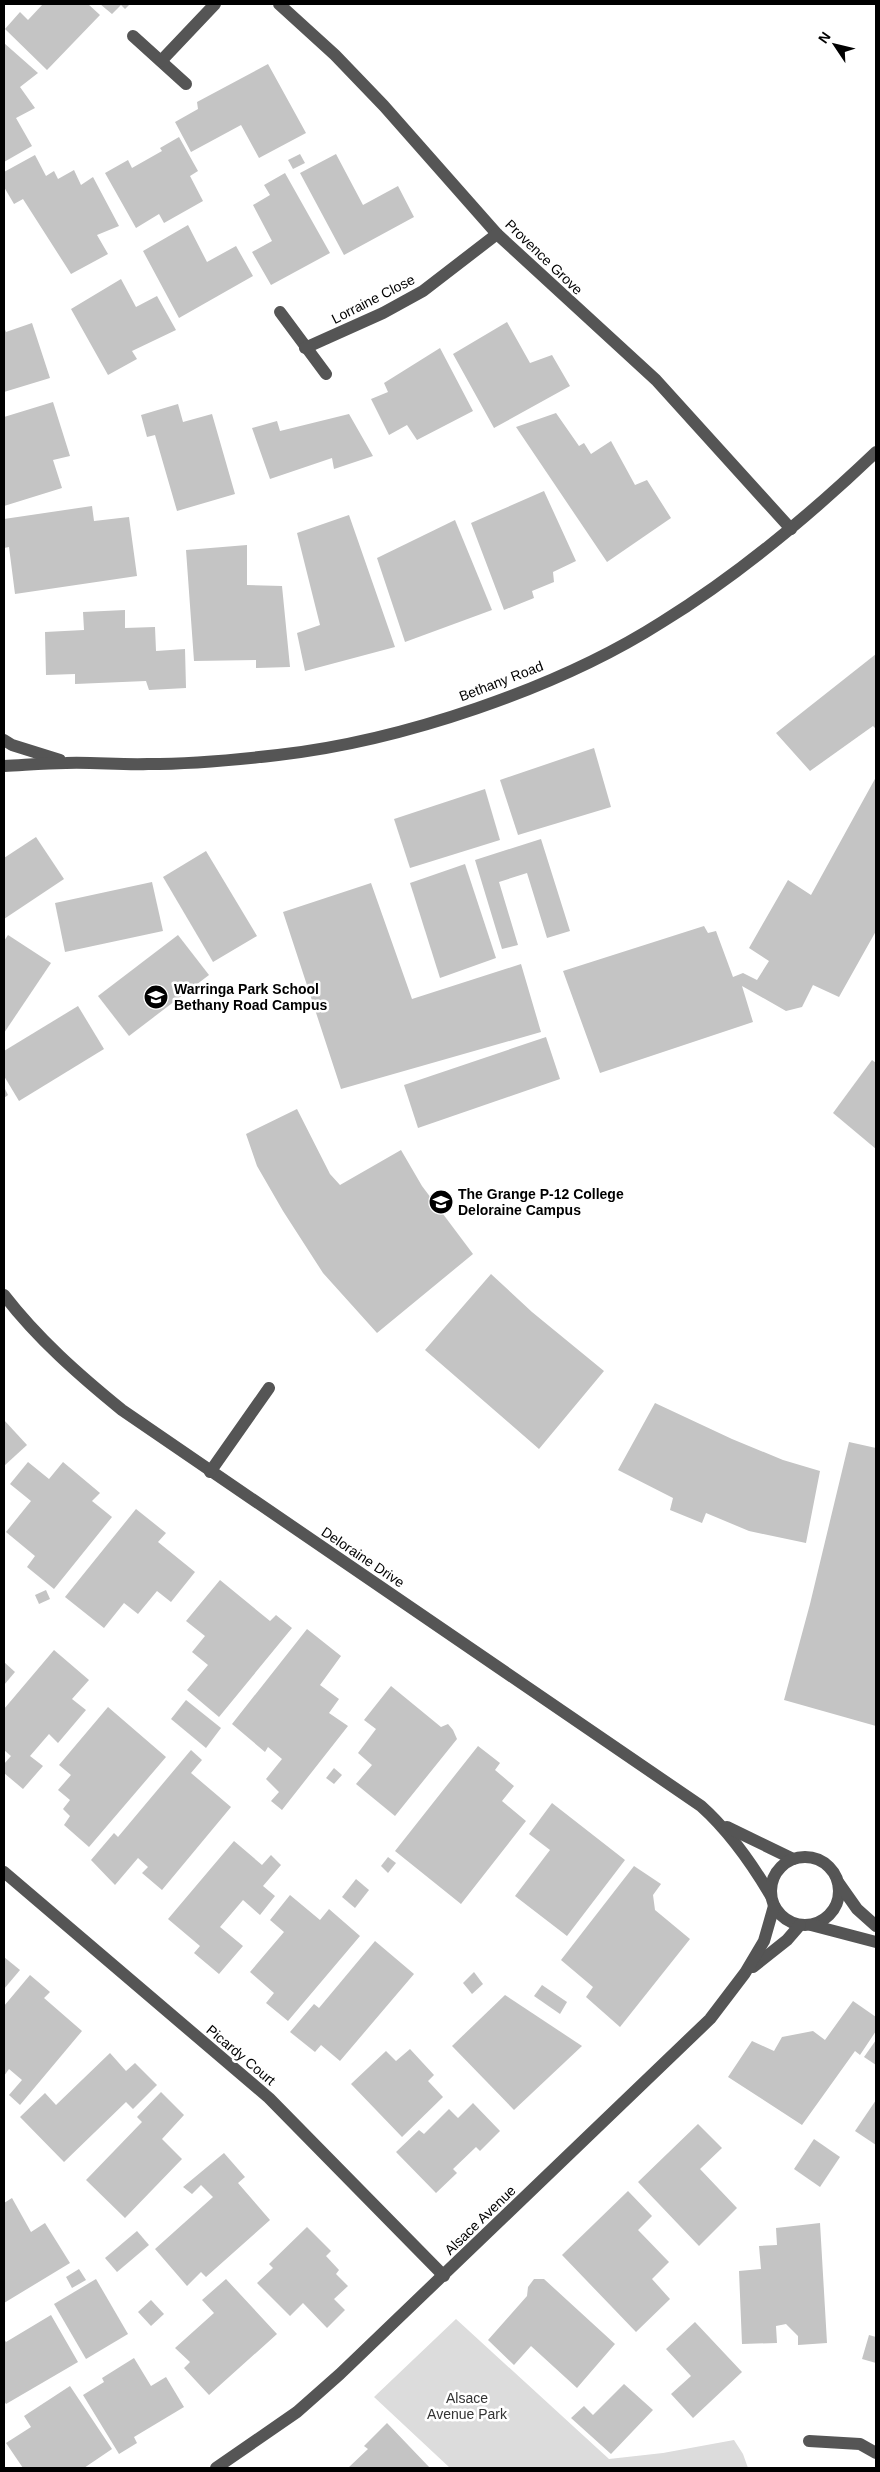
<svg xmlns="http://www.w3.org/2000/svg" width="880" height="2472" font-family="Helvetica,sans-serif">
  <style>
    .green { fill: #dcdcdc }
    .building { fill: #c4c4c4 }
    .lines { fill: none; stroke-linecap: round; stroke-linejoin: round }
    .minor { stroke: #555; stroke-width: 12 }
    .labels { text-anchor: middle; dominant-baseline: central; stroke-width: 5; stroke-linejoin: round; paint-order: stroke }
    .street-label { font-size: 14px; fill: #000; stroke: #fff }
    .poi-label { font-size: 14px; font-weight: bold; fill: #000; stroke: #fff; text-anchor: start }
    .park-label { font-size: 14px; fill: #333; stroke: #fff }
  </style>
  <rect width="100%" height="100%" fill="#fff"/>
  <!-- green -->
  <path class="green" d="M 456,2319 L 609,2459 L 663,2453 L 734,2440 L 743,2454 L 748,2468 L 450,2468 L 374,2397 Z"/>
  <!-- building -->
  <g class="building">
    <path d="M 43,4 L 88,4 L 100,15 L 47,70 L 5,29 L 20,12 L 28,20 Z"/>
    <path d="M 100,4 L 130,4 L 125,9 L 121,5 L 112,14 Z"/>
    <path d="M 4,43 L 38,73 L 20,87 L 35,108 L 16,118 L 32,146 L 4,162 Z"/>
    <path d="M 268,64 L 306,133 L 259,158 L 241,125 L 191,152 L 175,122 L 198,109 L 197,102 Z"/>
    <path d="M 179,137 L 198,171 L 190,176 L 203,201 L 164,223 L 159,214 L 136,228 L 105,173 L 128,160 L 132,168 L 162,151 L 160,148 Z"/>
    <path d="M 300,154 L 305,163 L 293,169 L 288,160 Z"/>
    <path d="M 336,154 L 363,205 L 398,186 L 414,217 L 344,255 L 300,173 Z"/>
    <path d="M 35,155 L 46,176 L 54,171 L 58,179 L 74,170 L 81,185 L 93,177 L 119,226 L 97,235 L 108,254 L 71,274 L 23,199 L 14,204 L 4,187 L 4,172 Z"/>
    <path d="M 285,173 L 330,253 L 271,285 L 252,252 L 272,241 L 253,205 L 270,195 L 264,185 Z"/>
    <path d="M 188,225 L 207,262 L 236,246 L 253,276 L 179,318 L 143,251 Z"/>
    <path d="M 121,279 L 136,307 L 157,296 L 176,330 L 132,351 L 137,359 L 108,375 L 71,309 Z"/>
    <path d="M 507,322 L 530,363 L 552,355 L 570,386 L 494,428 L 453,354 Z"/>
    <path d="M 32,323 L 50,378 L 4,392 L 4,327 L 6,332 Z"/>
    <path d="M 440,348 L 473,411 L 417,440 L 407,425 L 389,435 L 371,399 L 388,392 L 384,383 Z"/>
    <path d="M 53,402 L 70,456 L 53,460 L 62,488 L 4,506 L 4,417 Z"/>
    <path d="M 178,404 L 183,422 L 212,414 L 235,494 L 177,511 L 155,435 L 147,437 L 141,415 Z"/>
    <path d="M 556,413 L 579,446 L 584,443 L 591,454 L 611,441 L 635,485 L 647,480 L 671,518 L 607,562 L 516,427 Z"/>
    <path d="M 349,414 L 373,456 L 334,469 L 332,458 L 270,479 L 252,428 L 277,421 L 280,431 Z"/>
    <path d="M 544,491 L 576,561 L 553,572 L 554,582 L 532,591 L 534,598 L 504,610 L 471,523 Z"/>
    <path d="M 92,506 L 94,521 L 129,517 L 137,576 L 15,594 L 9,547 L 4,548 L 4,519 Z"/>
    <path d="M 349,515 L 395,647 L 305,671 L 297,633 L 320,625 L 297,533 Z"/>
    <path d="M 455,520 L 492,610 L 405,642 L 377,558 Z"/>
    <path d="M 247,545 L 247,585 L 282,586 L 290,667 L 256,668 L 256,660 L 194,661 L 186,550 Z"/>
    <path d="M 125,610 L 125,628 L 155,627 L 156,651 L 185,649 L 186,688 L 149,690 L 146,681 L 75,684 L 75,674 L 46,675 L 45,632 L 84,630 L 83,612 Z"/>
    <path d="M 876,654 L 876,729 L 873,726 L 810,771 L 776,733 Z"/>
    <path d="M 594,748 L 611,807 L 518,835 L 500,780 Z"/>
    <path d="M 876,777 L 876,931 L 839,997 L 813,985 L 802,1007 L 786,1011 L 742,986 L 753,1022 L 600,1073 L 563,971 L 704,926 L 708,933 L 716,931 L 733,977 L 743,973 L 757,980 L 769,961 L 749,948 L 788,880 L 811,895 Z"/>
    <path d="M 485,789 L 500,840 L 410,868 L 394,819 Z"/>
    <path d="M 36,837 L 64,879 L 4,919 L 4,858 Z"/>
    <path d="M 541,839 L 570,931 L 547,938 L 527,873 L 499,882 L 518,945 L 502,949 L 475,860 Z"/>
    <path d="M 206,851 L 257,936 L 213,962 L 163,877 Z"/>
    <path d="M 465,864 L 496,958 L 440,978 L 410,883 Z"/>
    <path d="M 152,882 L 163,931 L 65,952 L 55,903 Z"/>
    <path d="M 371,883 L 412,999 L 521,964 L 541,1032 L 341,1089 L 283,912 Z"/>
    <path d="M 8,935 L 51,963 L 4,1033 L 4,941 Z"/>
    <path d="M 178,935 L 209,975 L 129,1036 L 98,996 Z"/>
    <path d="M 78,1006 L 104,1049 L 19,1101 L 4,1076 L 4,1051 Z"/>
    <path d="M 546,1037 L 560,1079 L 418,1128 L 404,1085 Z"/>
    <path d="M 872,1060 L 876,1063 L 876,1149 L 833,1113 Z"/>
    <path d="M 4,1087 L 8,1095 L 4,1098 Z"/>
    <path d="M 297,1109 L 330,1174 L 340,1185 L 401,1150 L 422,1186 L 473,1254 L 377,1333 L 323,1273 L 283,1211 L 257,1166 L 246,1134 Z"/>
    <path d="M 491,1274 L 532,1312 L 604,1371 L 539,1449 L 425,1350 Z"/>
    <path d="M 655,1403 L 732,1439 L 783,1460 L 820,1471 L 806,1543 L 749,1531 L 706,1513 L 702,1523 L 670,1510 L 673,1498 L 618,1470 Z"/>
    <path d="M 4,1420 L 27,1445 L 4,1466 Z"/>
    <path d="M 849,1442 L 876,1448 L 876,1726 L 784,1700 L 810,1604 Z"/>
    <path d="M 28,1462 L 49,1479 L 63,1462 L 100,1493 L 92,1501 L 112,1517 L 54,1589 L 27,1567 L 35,1556 L 6,1532 L 31,1501 L 10,1484 Z"/>
    <path d="M 136,1509 L 166,1533 L 158,1542 L 195,1572 L 171,1602 L 157,1591 L 138,1614 L 124,1603 L 104,1628 L 65,1597 Z"/>
    <path d="M 220,1580 L 270,1621 L 276,1615 L 292,1628 L 219,1717 L 187,1690 L 208,1665 L 192,1652 L 205,1636 L 186,1621 Z"/>
    <path d="M 46,1590 L 50,1599 L 39,1604 L 35,1595 Z"/>
    <path d="M 307,1629 L 341,1656 L 320,1685 L 339,1699 L 329,1713 L 348,1726 L 282,1810 L 271,1801 L 279,1792 L 266,1779 L 282,1759 L 268,1747 L 265,1752 L 232,1724 Z"/>
    <path d="M 54,1650 L 89,1680 L 72,1699 L 86,1710 L 58,1743 L 49,1734 L 30,1756 L 43,1766 L 23,1789 L 4,1773 L 4,1764 L 11,1756 L 4,1750 L 4,1709 Z"/>
    <path d="M 4,1662 L 15,1672 L 4,1685 Z"/>
    <path d="M 391,1686 L 441,1727 L 448,1724 L 453,1730 L 457,1739 L 395,1816 L 356,1784 L 372,1765 L 358,1753 L 376,1729 L 364,1720 Z"/>
    <path d="M 186,1700 L 221,1728 L 206,1748 L 171,1719 Z"/>
    <path d="M 108,1707 L 166,1757 L 89,1847 L 64,1825 L 70,1816 L 63,1809 L 70,1800 L 58,1790 L 71,1775 L 59,1765 Z"/>
    <path d="M 478,1746 L 500,1763 L 495,1770 L 514,1786 L 502,1801 L 526,1821 L 461,1904 L 395,1851 Z"/>
    <path d="M 191,1750 L 202,1760 L 191,1773 L 231,1807 L 162,1890 L 142,1873 L 148,1867 L 138,1858 L 115,1885 L 91,1860 L 114,1833 L 118,1837 Z"/>
    <path d="M 334,1768 L 342,1775 L 334,1784 L 326,1778 Z"/>
    <path d="M 552,1803 L 625,1860 L 567,1936 L 515,1896 L 550,1850 L 529,1834 Z"/>
    <path d="M 234,1841 L 262,1865 L 271,1855 L 281,1865 L 263,1886 L 275,1896 L 260,1915 L 243,1900 L 220,1927 L 243,1946 L 219,1974 L 194,1953 L 200,1946 L 168,1919 Z"/>
    <path d="M 388,1857 L 396,1863 L 388,1873 L 381,1866 Z"/>
    <path d="M 634,1866 L 661,1884 L 653,1895 L 655,1910 L 690,1939 L 620,2027 L 586,1997 L 593,1987 L 561,1960 Z"/>
    <path d="M 356,1879 L 369,1890 L 355,1908 L 342,1897 Z"/>
    <path d="M 290,1895 L 320,1920 L 329,1909 L 360,1936 L 288,2021 L 266,2003 L 274,1993 L 250,1972 L 284,1932 L 270,1920 Z"/>
    <path d="M 375,1941 L 414,1974 L 340,2061 L 321,2045 L 315,2052 L 290,2032 L 314,2004 L 319,2008 Z"/>
    <path d="M 4,1957 L 20,1970 L 4,1989 Z"/>
    <path d="M 474,1972 L 483,1984 L 472,1994 L 463,1983 Z"/>
    <path d="M 30,1975 L 50,1992 L 44,1998 L 82,2031 L 20,2105 L 9,2095 L 22,2080 L 9,2069 L 4,2076 L 4,2006 Z"/>
    <path d="M 542,1985 L 567,2002 L 560,2014 L 534,1996 Z"/>
    <path d="M 505,1995 L 582,2046 L 514,2110 L 452,2046 Z"/>
    <path d="M 853,2001 L 876,2017 L 876,2031 L 860,2055 L 855,2051 L 802,2125 L 728,2077 L 752,2041 L 774,2051 L 782,2037 L 813,2031 L 825,2040 Z"/>
    <path d="M 876,2040 L 876,2065 L 864,2057 Z"/>
    <path d="M 410,2049 L 434,2075 L 428,2081 L 443,2097 L 402,2137 L 351,2084 L 386,2051 L 396,2061 Z"/>
    <path d="M 110,2053 L 126,2071 L 135,2063 L 157,2085 L 133,2109 L 126,2102 L 64,2162 L 20,2117 L 45,2093 L 56,2105 Z"/>
    <path d="M 161,2092 L 184,2115 L 162,2139 L 182,2159 L 125,2218 L 86,2180 L 142,2122 L 137,2117 Z"/>
    <path d="M 876,2100 L 876,2145 L 855,2131 Z"/>
    <path d="M 473,2103 L 500,2131 L 480,2151 L 476,2147 L 453,2169 L 457,2173 L 436,2193 L 396,2152 L 419,2130 L 424,2134 L 449,2109 L 458,2118 Z"/>
    <path d="M 698,2124 L 722,2148 L 700,2169 L 737,2208 L 699,2246 L 638,2182 Z"/>
    <path d="M 814,2139 L 840,2157 L 820,2187 L 794,2169 Z"/>
    <path d="M 224,2153 L 245,2177 L 238,2183 L 270,2220 L 206,2277 L 201,2272 L 187,2286 L 155,2249 L 213,2197 L 201,2185 L 192,2194 L 183,2187 Z"/>
    <path d="M 628,2191 L 652,2216 L 638,2230 L 669,2262 L 652,2279 L 670,2299 L 636,2332 L 562,2255 Z"/>
    <path d="M 12,2198 L 31,2232 L 45,2223 L 70,2263 L 4,2303 L 4,2203 Z"/>
    <path d="M 820,2223 L 827,2343 L 798,2345 L 798,2336 L 786,2324 L 776,2326 L 777,2343 L 742,2344 L 739,2271 L 761,2269 L 759,2246 L 777,2245 L 776,2228 Z"/>
    <path d="M 307,2227 L 331,2251 L 326,2256 L 339,2270 L 336,2274 L 348,2286 L 334,2299 L 345,2310 L 327,2328 L 303,2303 L 290,2316 L 257,2283 L 273,2268 L 269,2264 Z"/>
    <path d="M 137,2231 L 149,2245 L 117,2272 L 105,2258 Z"/>
    <path d="M 79,2269 L 86,2280 L 72,2288 L 66,2277 Z"/>
    <path d="M 96,2279 L 128,2334 L 86,2359 L 54,2304 Z"/>
    <path d="M 226,2279 L 277,2334 L 209,2395 L 184,2368 L 190,2362 L 175,2348 L 214,2313 L 202,2300 Z"/>
    <path d="M 534,2279 L 544,2279 L 615,2344 L 577,2388 L 531,2346 L 514,2365 L 488,2340 L 527,2296 L 528,2287 Z"/>
    <path d="M 151,2300 L 164,2314 L 151,2326 L 138,2312 Z"/>
    <path d="M 51,2315 L 78,2362 L 6,2404 L 4,2401 L 4,2339 L 6,2342 Z"/>
    <path d="M 695,2322 L 742,2372 L 693,2418 L 671,2394 L 691,2376 L 666,2349 Z"/>
    <path d="M 869,2335 L 876,2337 L 876,2363 L 862,2359 Z"/>
    <path d="M 134,2358 L 151,2386 L 166,2377 L 184,2407 L 134,2437 L 137,2443 L 119,2454 L 83,2395 L 104,2382 L 102,2378 Z"/>
    <path d="M 624,2384 L 653,2410 L 611,2454 L 571,2418 L 584,2406 L 593,2415 Z"/>
    <path d="M 70,2386 L 112,2449 L 84,2468 L 23,2468 L 6,2443 L 31,2427 L 24,2416 Z"/>
    <path d="M 387,2423 L 430,2468 L 348,2468 L 368,2449 L 364,2446 Z"/>
  </g>
  <g class="lines">
    <!-- minor -->
    <g class="minor">
      <path d="M 279,4 L 335,55 L 384,106 L 497,234 L 656,380 L 791,529"/>
      <path d="M 133,36 L 186,84"/>
      <path d="M 161,61 L 215,4"/>
      <path d="M 280,312 L 326,374"/>
      <path d="M 305,348 L 383,313 L 423,291 L 497,234"/>
      <path d="M 4,740 L 12,745 L 60,760"/>
      <path d="M 4,766 C 25,765 45,763 66,763 C 93,762 121,765 148,764 C 191,764 235,760 278,755 C 401,741 557,689 662,622 C 740,574 810,515 876,452"/>
      <path d="M 4,1295 C 38,1339 79,1375 122,1410 L 701,1806 C 730,1832 751,1862 771,1896"/>
      <path d="M 210,1472 L 269,1388"/>
      <path d="M 727,1827 L 793,1859"/>
      <circle cx="805" cy="1891" r="34"/>
      <path d="M 4,1872 L 269,2098 L 444,2276"/>
      <path d="M 838,1882 L 857,1909 L 876,1926"/>
      <path d="M 811,1925 L 876,1942"/>
      <path d="M 753,1967 L 787,1940 L 800,1925"/>
      <path d="M 809,2441 L 860,2444 L 876,2453"/>
      <path d="M 216,2468 L 297,2412 L 340,2374 L 710,2019 L 745,1973 L 764,1941 L 774,1906"/>
    </g>
  </g>
  <!-- icons -->
  <defs>
    <symbol id="school-disc" viewBox="-11 -11 22 22"><circle r="9.5" fill="#000" stroke="#fff"/><path d="M0-5L7-2L0 1L-7-2ZM-4 1L0 2.5L4 1V4Q0 6-4 4Z" fill="#fff"/></symbol>
  </defs>
  <g fill-rule="evenodd">
    <use href="#school-disc" x="142" y="983" width="28" height="28"/>
    <use href="#school-disc" x="427" y="1188" width="28" height="28"/>
  </g>
  <g class="labels">
    <!-- street labels -->
    <g class="street-label">
      <text transform="translate(544 257) rotate(44)">Provence Grove</text>
      <text transform="translate(373 299) rotate(-27)">Lorraine Close</text>
      <text transform="translate(501 681) rotate(-21)">Bethany Road</text>
      <text transform="translate(363 1557) rotate(34)">Deloraine Drive</text>
      <text transform="translate(241 2055) rotate(40)">Picardy Court</text>
      <text transform="translate(480 2220) rotate(-44)">Alsace Avenue</text>
    </g>
    <!-- poi labels -->
    <g class="poi-label">
      <text x="174" y="989">Warringa Park School<tspan x="174" dy="16">Bethany Road Campus</tspan></text>
      <text x="458" y="1194">The Grange P-12 College<tspan x="458" dy="16">Deloraine Campus</tspan></text>
    </g>
    <!-- park labels -->
    <g class="park-label">
      <text x="467" y="2398">Alsace<tspan x="467" dy="16">Avenue Park</tspan></text>
    </g>
  </g>
  <!-- border -->
  <rect width="880" height="2472" fill="none" stroke="#000000" stroke-width="10"/>
  <!-- north arrow -->
  <g transform="translate(835 45) rotate(305)" stroke="#ffffff" stroke-width="4" paint-order="stroke">
  <path d="M0-4L9 19L0 12L-9 19Z" fill="#000000"/>
  <text y="-8" font-size="14" font-weight="bold" text-anchor="middle" fill="#000000">N</text>
  </g>
</svg>
